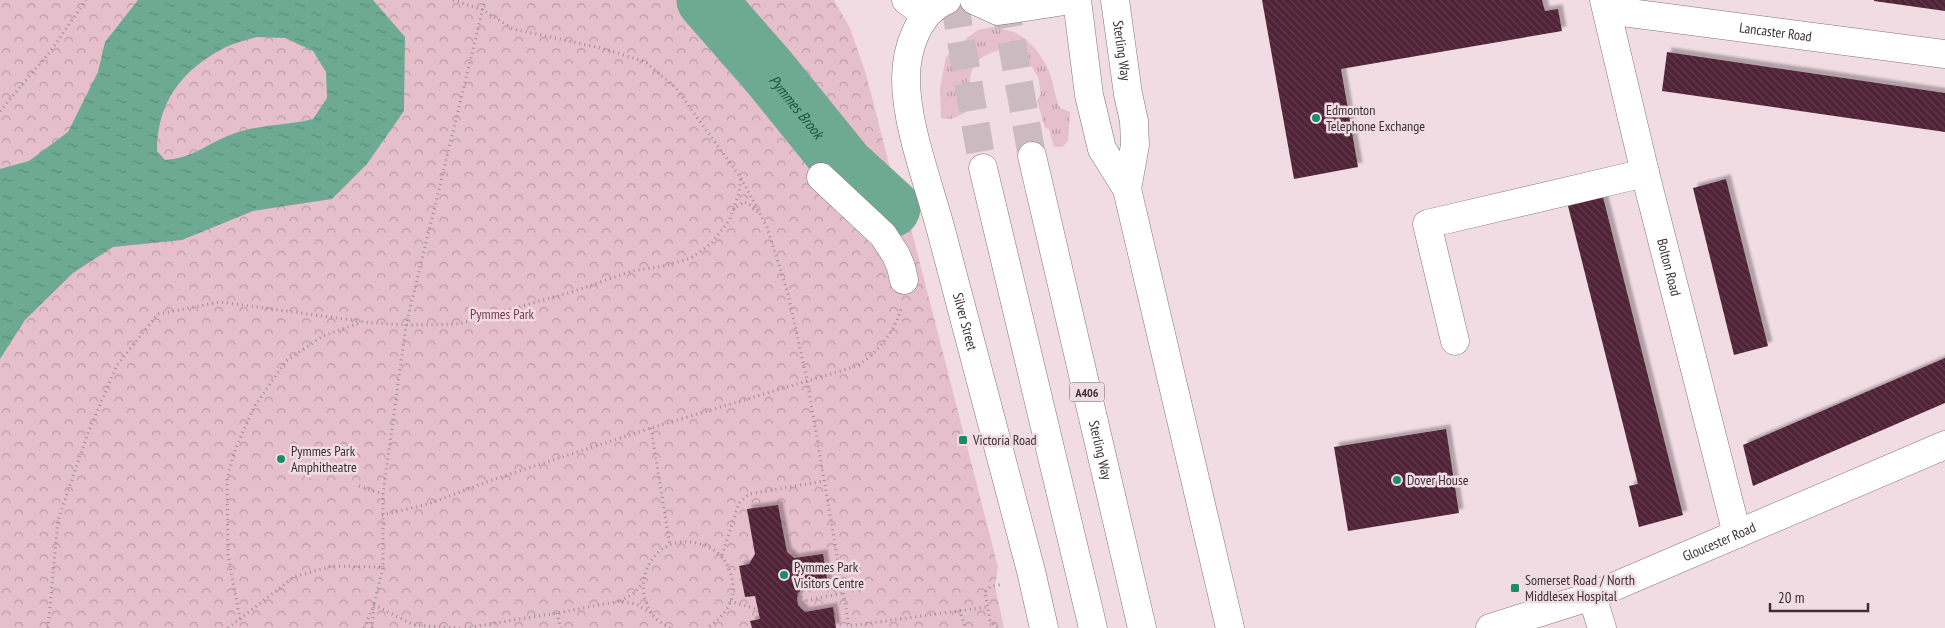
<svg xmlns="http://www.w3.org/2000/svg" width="1945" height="628" font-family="'PT Sans Narrow',sans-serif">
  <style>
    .grass { fill: url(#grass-tufts) }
    .park { fill: url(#park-crowns) }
    .water { fill: url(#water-ripples); fill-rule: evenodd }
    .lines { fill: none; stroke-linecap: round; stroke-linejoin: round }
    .river { stroke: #6eaa93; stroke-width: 59 }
    .building { fill: url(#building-back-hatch); filter: url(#shadow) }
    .highway-tunnel { stroke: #cbbabf; stroke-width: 28; stroke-dasharray: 28 14; stroke-linecap: butt }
    .minor-casing { stroke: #837278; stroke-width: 29 }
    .highway-casing { stroke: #837278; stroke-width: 29 }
    .path { stroke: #9c8e93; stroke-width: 3; stroke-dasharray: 1 4; stroke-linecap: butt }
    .minor { stroke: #fff; stroke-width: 28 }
    .highway { stroke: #fff; stroke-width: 28 }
    .poi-dot { fill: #1b8b6b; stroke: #f0dce2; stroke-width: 2 }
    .labels { text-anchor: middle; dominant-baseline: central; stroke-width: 5; stroke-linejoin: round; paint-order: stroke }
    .shield { fill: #f0dce2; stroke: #706468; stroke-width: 1 }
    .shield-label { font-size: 12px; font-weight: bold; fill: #393134 }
    .street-label { font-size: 14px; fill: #393134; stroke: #f0dce2 }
    .poi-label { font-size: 14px; fill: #393134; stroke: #f0dce2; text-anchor: start }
    .park-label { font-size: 14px; fill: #7c3755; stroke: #f0dce2 }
    .water-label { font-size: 15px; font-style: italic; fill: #1e503f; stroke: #f0dce2 }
  </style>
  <defs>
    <pattern id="grass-tufts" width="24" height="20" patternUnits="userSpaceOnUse" patternTransform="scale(1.25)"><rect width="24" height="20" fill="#e6bfcc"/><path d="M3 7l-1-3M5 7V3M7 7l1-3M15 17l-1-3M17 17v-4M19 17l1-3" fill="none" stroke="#bb9ca6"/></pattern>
    <pattern id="park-crowns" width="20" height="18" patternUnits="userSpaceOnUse" patternTransform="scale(1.25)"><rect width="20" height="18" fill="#e6bfcc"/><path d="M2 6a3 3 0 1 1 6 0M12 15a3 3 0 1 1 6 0" fill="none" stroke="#bb9ca6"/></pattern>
    <pattern id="water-ripples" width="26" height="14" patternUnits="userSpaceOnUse" patternTransform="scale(1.25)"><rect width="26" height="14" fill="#6eaa93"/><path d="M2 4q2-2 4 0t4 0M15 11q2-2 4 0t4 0" fill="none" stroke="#5b8b79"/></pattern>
    <pattern id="building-back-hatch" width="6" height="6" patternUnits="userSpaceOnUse" patternTransform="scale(1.25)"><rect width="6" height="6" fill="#502336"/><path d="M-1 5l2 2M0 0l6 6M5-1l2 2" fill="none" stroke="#613b4b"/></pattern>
    <filter id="shadow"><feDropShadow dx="4.5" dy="-4.5" stdDeviation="1" flood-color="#0004"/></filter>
  </defs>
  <rect width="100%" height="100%" fill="#f0dce2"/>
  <!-- grass -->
  <path class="grass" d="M 993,27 C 1000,29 1009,30 1016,33 C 1030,40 1045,59 1050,74 C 1054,86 1055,97 1060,108 L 1070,112 L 1068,141 L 1062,147 L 1054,147 L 1049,129 L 1045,128 L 1037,100 L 1041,94 L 1038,77 L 1032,67 C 1019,62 1010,55 1007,42 L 1000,43 L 999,50 C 961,61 973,83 965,113 L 951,119 L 941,118 L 940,88 L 946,57 L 967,38 L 978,30 Z"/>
  <!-- park -->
  <path class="park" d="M 0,0 L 834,0 L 850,28 L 866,74 L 891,172 L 907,213 L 998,567 L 995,586 L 1004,628 L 0,628 Z"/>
  <!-- water -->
  <path class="water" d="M 138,0 L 373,0 L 405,37 L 404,111 L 367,164 L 332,199 L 253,211 L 182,240 L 113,247 L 73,273 L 25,320 L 0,359 L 0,169 L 29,161 L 68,132 L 98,72 L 105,42 ZM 257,37 L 285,38 L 313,51 L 326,72 L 327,98 L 313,119 C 286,126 257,124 230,135 C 205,145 193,158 165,160 L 157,151 C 157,102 182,70 224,48 C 234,43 246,40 257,37 Z"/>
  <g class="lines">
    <!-- river -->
    <path class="river" id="s1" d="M 706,0 L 769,72 L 845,166 L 891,208"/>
  </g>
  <!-- building -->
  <g class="building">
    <path d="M 1262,0 L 1542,0 L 1545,11 L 1558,9 L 1562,31 L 1341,69 L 1358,167 L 1294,179 Z"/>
    <path d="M 1874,0 L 1945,0 L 1945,11 L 1874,1 Z"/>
    <path d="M 1667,52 L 1945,93 L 1945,132 L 1662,91 Z"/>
    <path d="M 1726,179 L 1768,346 L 1734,355 L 1693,188 Z"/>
    <path d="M 1603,197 L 1683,515 L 1639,527 L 1629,486 L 1638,484 L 1568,206 Z"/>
    <path d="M 1945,358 L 1945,403 L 1753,486 L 1743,445 Z"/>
    <path d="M 1446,429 L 1459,513 L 1348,531 L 1334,447 Z"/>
    <path d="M 778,505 L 787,552 L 794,558 L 823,554 L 828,585 L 800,590 L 797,598 L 798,605 L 805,612 L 833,607 L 836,628 L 752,628 L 750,621 L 760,619 L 758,610 L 755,596 L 745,597 L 739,566 L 749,564 L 755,554 L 747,509 Z"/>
  </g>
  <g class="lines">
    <!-- highway-tunnel -->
    <g class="highway-tunnel">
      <path d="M 954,0 L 983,168"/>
      <path d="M 1004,0 L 1032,156"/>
    </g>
    <defs>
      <g id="minor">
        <path d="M 906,0 L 926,15"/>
        <path id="s2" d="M 947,0 C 918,12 906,49 906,79 C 906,127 930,187 942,234 C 972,347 1002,459 1031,571 L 1044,628"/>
        <path d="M 974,0 L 998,11 L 1071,0"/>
        <path d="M 1077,0 L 1089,95 L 1102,149 L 1127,189 L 1230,628"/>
        <path id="s3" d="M 1115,0 L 1128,94 L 1134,121 L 1135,145 L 1127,189"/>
        <path id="s4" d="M 1604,0 L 1645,173 L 1737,534"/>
        <path id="s5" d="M 1607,10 L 1945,54"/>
        <path d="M 821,177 L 883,235 L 896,255 L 901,267 L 904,280"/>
        <path d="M 1455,341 L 1427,224 L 1645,173"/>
        <path d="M 1592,596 L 1602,628"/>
        <path id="s6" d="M 1490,628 L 1592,596 L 1945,445"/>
      </g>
      <g id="highway">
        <path id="s7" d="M 1032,156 L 1142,628"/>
        <path d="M 983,168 L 1093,628"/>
      </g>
    </defs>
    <!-- minor casing -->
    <use href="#minor" class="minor-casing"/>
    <!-- highway casing -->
    <use href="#highway" class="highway-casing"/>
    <!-- path -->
    <g class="path">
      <path d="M 453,0 L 483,10 L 513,29 L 605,49 L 645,62 L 675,87 L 741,178 L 767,227 L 788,294 L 807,380 L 849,626 L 987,607"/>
      <path d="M 0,111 L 50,52 L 86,0"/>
      <path d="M 733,210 L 743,202 L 748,203 L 758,212"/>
      <path d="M 651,428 L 670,546"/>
      <path d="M 359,486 L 383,494"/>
      <path d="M 382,515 L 428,504 L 495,479 L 651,428 L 857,366 C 877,353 894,333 901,309"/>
      <path d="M 722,555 L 739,503 L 749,494 L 824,481"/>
      <path d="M 798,593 L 805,601"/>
      <path d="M 620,601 L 633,594 L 643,583"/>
      <path d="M 730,601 L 758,610"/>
      <path d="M 802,609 L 805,601 L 843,593"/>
      <path d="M 960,610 L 965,628"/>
      <path d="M 557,613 L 561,628"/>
      <path d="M 240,619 L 228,555 L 227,479 L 235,450 L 254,407 L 286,361 L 323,336 L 362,322 L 406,325 L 459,324 L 575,291 L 632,271 L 664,266 L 691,258 L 712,243 L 730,219 L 739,193 L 741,178"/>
      <path d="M 48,628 L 58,520 L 88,433 L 117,365 L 158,314 L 220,302 L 360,321"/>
      <path d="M 228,628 L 294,577 L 332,566 L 383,567"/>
      <path d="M 364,628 L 374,605 L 414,625 L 460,628"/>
      <path d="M 372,628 L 374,605 L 383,567 L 383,494 L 406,325 L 485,0"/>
      <path d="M 465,628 L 557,613 L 620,601 L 636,604 L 651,613"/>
      <path d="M 670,628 C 663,624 656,620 652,614 C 633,587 647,547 680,542 C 690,541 698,543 706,546 C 723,553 731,567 733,585 C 735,603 721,620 706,628"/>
      <path d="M 997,628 L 990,620 L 985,592 L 990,587 L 1003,584"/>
    </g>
    <!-- minor -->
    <use href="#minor" class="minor"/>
    <!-- highway -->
    <use href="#highway" class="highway"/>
  </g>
  <!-- markers -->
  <g class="poi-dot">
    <circle cx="1316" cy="118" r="5"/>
    <rect x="958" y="435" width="10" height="10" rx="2.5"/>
    <circle cx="281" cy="459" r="5"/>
    <circle cx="1397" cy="480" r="5"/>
    <circle cx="784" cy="575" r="5"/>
    <rect x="1510" y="583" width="10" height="10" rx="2.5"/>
  </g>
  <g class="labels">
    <!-- shield labels -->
    <rect class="shield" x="1069.5" y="382.5" width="35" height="19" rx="4"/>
    <g class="shield-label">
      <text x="1087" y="392">A406</text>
    </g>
    <!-- street labels -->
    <g class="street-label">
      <text stroke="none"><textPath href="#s5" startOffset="170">Lancaster Road</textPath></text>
      <text stroke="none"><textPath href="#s3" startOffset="51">Sterling Way</textPath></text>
      <text stroke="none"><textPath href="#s4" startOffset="275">Bolton Road</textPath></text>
      <text stroke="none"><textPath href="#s2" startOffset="344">Silver Street</textPath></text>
      <text stroke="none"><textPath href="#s7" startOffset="302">Sterling Way</textPath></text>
      <text stroke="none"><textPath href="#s6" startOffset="245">Gloucester Road</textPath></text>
    </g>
    <!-- poi labels -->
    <g class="poi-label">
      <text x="1326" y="110">Edmonton<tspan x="1326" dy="16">Telephone Exchange</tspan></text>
      <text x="973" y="440">Victoria Road</text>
      <text x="291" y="451">Pymmes Park<tspan x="291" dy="16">Amphitheatre</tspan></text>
      <text x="1407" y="480">Dover House</text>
      <text x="794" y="567">Pymmes Park<tspan x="794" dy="16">Visitors Centre</tspan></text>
      <text x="1525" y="580">Somerset Road / North<tspan x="1525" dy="16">Middlesex Hospital</tspan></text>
    </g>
    <!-- park labels -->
    <g class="park-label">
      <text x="502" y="314">Pymmes Park</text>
    </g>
    <!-- water labels -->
    <g class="water-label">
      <text stroke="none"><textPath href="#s1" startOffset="140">Pymmes Brook</textPath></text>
    </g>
  </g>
  <!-- scale -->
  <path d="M1770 603v8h98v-8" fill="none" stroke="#393134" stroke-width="2.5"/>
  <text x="1778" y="603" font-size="15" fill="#393134" stroke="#f0dce2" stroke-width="4" paint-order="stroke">20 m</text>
</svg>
